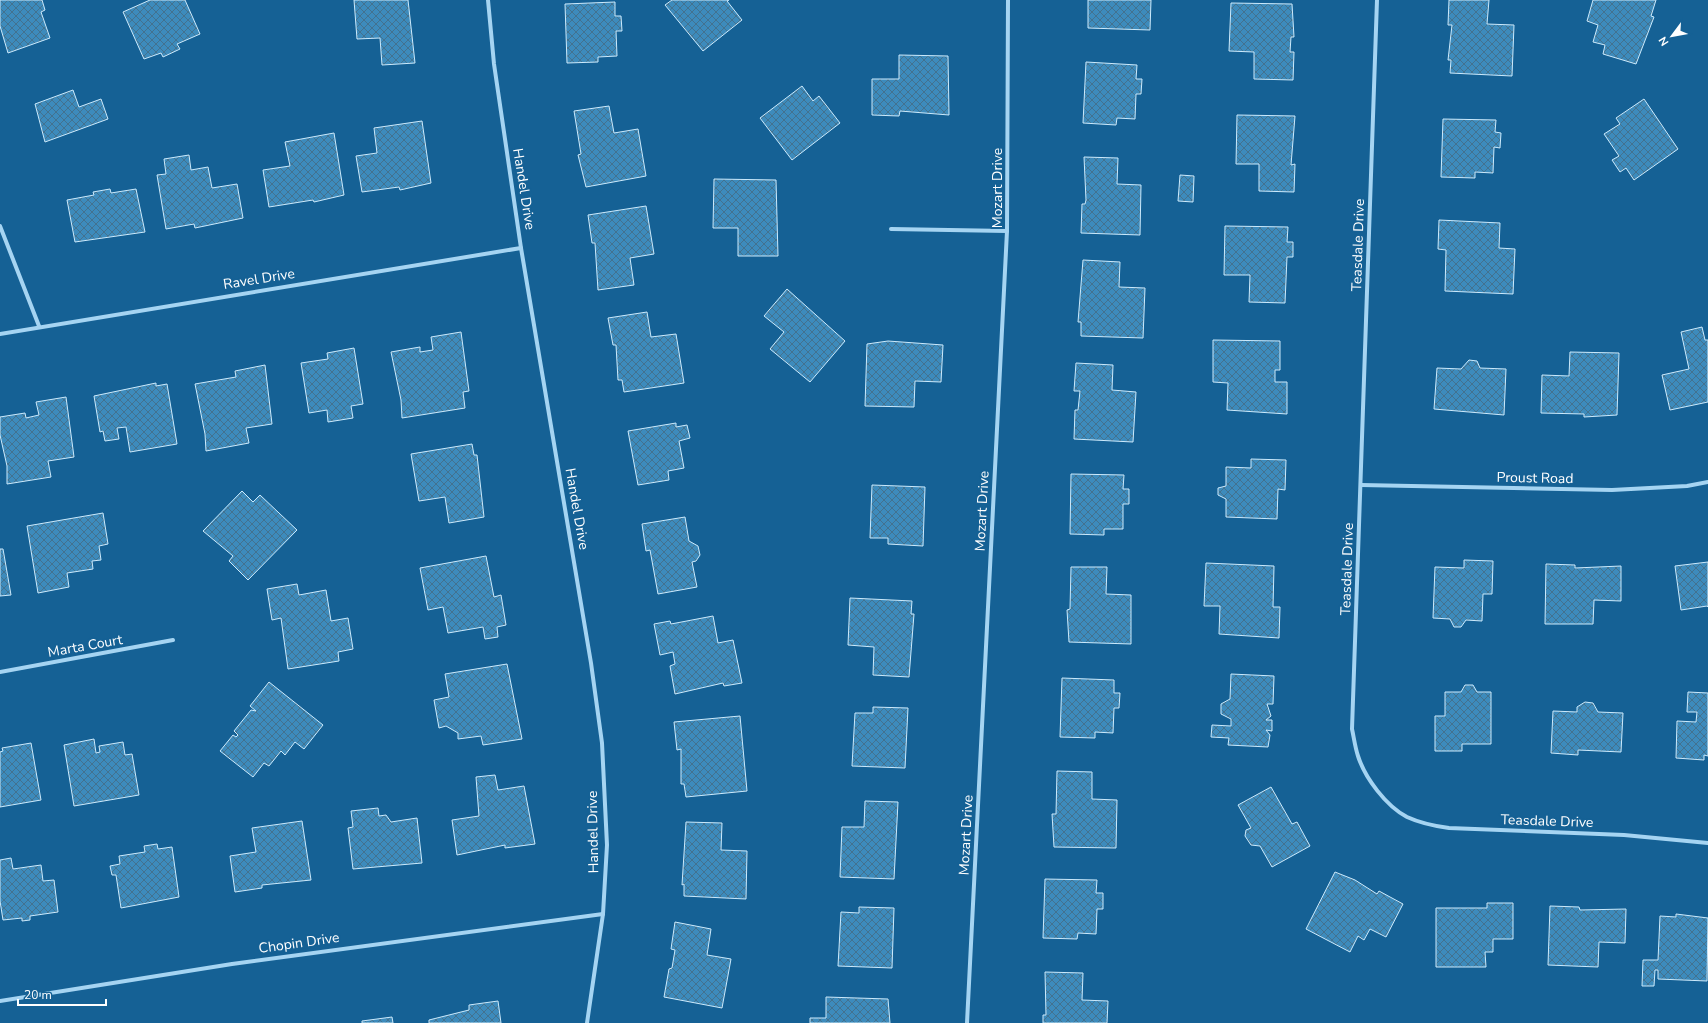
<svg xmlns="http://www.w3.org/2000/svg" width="1708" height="1023" font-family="'Nunito Sans',sans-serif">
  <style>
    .building { fill: url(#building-cross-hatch); stroke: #cceafc }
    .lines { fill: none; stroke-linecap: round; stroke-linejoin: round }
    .street { stroke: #a5d4f2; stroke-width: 4 }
    .labels { text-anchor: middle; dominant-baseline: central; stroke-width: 4; stroke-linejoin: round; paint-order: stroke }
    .street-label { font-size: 14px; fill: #fff; stroke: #156195 }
  </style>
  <defs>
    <pattern id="building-cross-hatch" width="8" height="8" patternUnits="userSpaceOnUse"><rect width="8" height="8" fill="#3d8bbc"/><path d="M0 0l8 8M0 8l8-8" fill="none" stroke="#43728f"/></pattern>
  </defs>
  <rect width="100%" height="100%" fill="#156195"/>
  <!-- building -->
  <g class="building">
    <path d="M 0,0 L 42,0 L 45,10 L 41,12 L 50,38 L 8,53 L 0,26 Z"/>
    <path d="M 150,0 L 185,0 L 200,34 L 177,44 L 180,49 L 163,57 L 161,53 L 144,59 L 123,12 Z"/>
    <path d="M 354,0 L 408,0 L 415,63 L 382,65 L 380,38 L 357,39 Z"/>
    <path d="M 672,0 L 729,0 L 727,1 L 742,20 L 703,51 L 665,5 Z"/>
    <path d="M 1088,0 L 1151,0 L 1150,30 L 1088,28 Z"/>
    <path d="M 1449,0 L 1489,0 L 1487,24 L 1514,25 L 1512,76 L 1450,73 L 1451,60 L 1448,60 L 1452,25 L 1448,25 Z"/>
    <path d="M 1593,0 L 1656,0 L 1651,16 L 1654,17 L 1636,64 L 1603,54 L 1605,45 L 1593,42 L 1598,25 L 1587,21 Z"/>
    <path d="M 615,2 L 615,16 L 621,16 L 622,31 L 616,31 L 617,56 L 598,57 L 598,62 L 567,63 L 565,4 Z"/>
    <path d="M 1231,3 L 1292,4 L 1294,37 L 1291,37 L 1290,52 L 1294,52 L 1293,80 L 1254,79 L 1254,52 L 1229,51 Z"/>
    <path d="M 899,55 L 948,56 L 949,115 L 900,111 L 899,116 L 872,115 L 872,79 L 899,79 Z"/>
    <path d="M 1086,62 L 1137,65 L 1136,79 L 1142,79 L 1141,94 L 1136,94 L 1135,119 L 1117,118 L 1116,125 L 1083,123 Z"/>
    <path d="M 802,86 L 813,101 L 819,96 L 840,123 L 792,160 L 760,118 Z"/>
    <path d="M 73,90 L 79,107 L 101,99 L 108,119 L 45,142 L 35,104 Z"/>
    <path d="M 1644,99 L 1678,149 L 1634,180 L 1626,168 L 1620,172 L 1612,160 L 1619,156 L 1604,134 L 1620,124 L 1616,118 Z"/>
    <path d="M 609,106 L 614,133 L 638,129 L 646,176 L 586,187 L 578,155 L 581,154 L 574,111 Z"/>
    <path d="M 1237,115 L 1295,116 L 1291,165 L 1295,164 L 1294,192 L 1259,191 L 1259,164 L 1236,164 Z"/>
    <path d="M 1443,119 L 1496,120 L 1495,132 L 1501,133 L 1500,148 L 1494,147 L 1493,173 L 1475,172 L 1475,178 L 1441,177 Z"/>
    <path d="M 422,121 L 431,183 L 400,190 L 399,187 L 362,192 L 356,156 L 377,153 L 374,128 Z"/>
    <path d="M 334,133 L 344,195 L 314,202 L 313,200 L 269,207 L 263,170 L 290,166 L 285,142 Z"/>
    <path d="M 189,155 L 191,170 L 208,167 L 212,188 L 237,184 L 243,218 L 195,228 L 194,224 L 166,229 L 157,175 L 166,174 L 164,159 Z"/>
    <path d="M 1084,157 L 1118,158 L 1117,184 L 1141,185 L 1140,235 L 1081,233 L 1082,204 L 1085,204 L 1086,200 Z"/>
    <path d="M 1180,175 L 1194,176 L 1193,202 L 1178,201 Z"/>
    <path d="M 714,179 L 776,180 L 778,256 L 738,256 L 738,228 L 713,228 Z"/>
    <path d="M 110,189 L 111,193 L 136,189 L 145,232 L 75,242 L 67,200 L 94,195 L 93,192 Z"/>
    <path d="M 646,206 L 654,254 L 630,258 L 634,285 L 598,290 L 595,243 L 592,243 L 588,215 Z"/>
    <path d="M 1439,220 L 1500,223 L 1499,248 L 1515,249 L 1513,294 L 1445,291 L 1446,250 L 1438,249 Z"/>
    <path d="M 1225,226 L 1288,227 L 1287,242 L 1293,242 L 1293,257 L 1287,257 L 1285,303 L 1249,302 L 1250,275 L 1224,275 Z"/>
    <path d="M 1083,260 L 1120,262 L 1119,287 L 1145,288 L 1143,338 L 1081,336 L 1081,322 L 1078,322 Z"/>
    <path d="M 787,289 L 845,341 L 810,382 L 770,349 L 784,332 L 764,316 Z"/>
    <path d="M 647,312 L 651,337 L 676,334 L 684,383 L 624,392 L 622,380 L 618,380 L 616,345 L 613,345 L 608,318 Z"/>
    <path d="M 1702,327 L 1705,340 L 1708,340 L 1708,402 L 1670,410 L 1662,375 L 1689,369 L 1681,332 Z"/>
    <path d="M 461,332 L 469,391 L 463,392 L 465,408 L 402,418 L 401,400 L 391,352 L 420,347 L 420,352 L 433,350 L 431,337 Z"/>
    <path d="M 1213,340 L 1280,341 L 1280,370 L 1275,370 L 1275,382 L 1287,382 L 1287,414 L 1227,410 L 1228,383 L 1213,382 Z"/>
    <path d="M 888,341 L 943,345 L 941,382 L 915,381 L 914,407 L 865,406 L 867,344 Z"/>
    <path d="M 354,348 L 363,404 L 351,406 L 353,418 L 328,422 L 327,410 L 309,413 L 301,363 L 328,359 L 327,353 Z"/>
    <path d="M 1570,352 L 1619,353 L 1617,415 L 1584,417 L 1584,414 L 1541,413 L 1542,375 L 1569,376 Z"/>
    <path d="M 1469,360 L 1477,361 L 1480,368 L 1506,369 L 1504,415 L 1434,409 L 1437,368 L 1461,369 Z"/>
    <path d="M 1076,363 L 1113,365 L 1112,390 L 1136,392 L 1133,442 L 1074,439 L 1075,410 L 1078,410 L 1080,391 L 1074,391 Z"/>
    <path d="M 265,365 L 272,424 L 246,428 L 249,443 L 206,451 L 205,434 L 195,384 L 236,377 L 235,371 Z"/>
    <path d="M 156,383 L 156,386 L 167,384 L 177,444 L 130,452 L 126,427 L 117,428 L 119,439 L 105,441 L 103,431 L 100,432 L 94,396 Z"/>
    <path d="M 66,397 L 74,457 L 48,461 L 51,477 L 7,484 L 7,466 L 0,435 L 0,417 L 25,413 L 26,418 L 39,415 L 36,402 Z"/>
    <path d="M 676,423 L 676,427 L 687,425 L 690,438 L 679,441 L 684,468 L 668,471 L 669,480 L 638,485 L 628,431 Z"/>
    <path d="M 472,444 L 474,455 L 477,455 L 484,517 L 449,523 L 445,497 L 419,501 L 411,454 Z"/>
    <path d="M 1251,459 L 1286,460 L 1285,490 L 1278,489 L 1277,519 L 1226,517 L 1226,499 L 1218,495 L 1218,488 L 1226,486 L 1226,467 L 1251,468 Z"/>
    <path d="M 1071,474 L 1124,475 L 1123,489 L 1129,489 L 1129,504 L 1123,504 L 1123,529 L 1104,529 L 1104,535 L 1070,534 Z"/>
    <path d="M 872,485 L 925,487 L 923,546 L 888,544 L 888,538 L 870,538 Z"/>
    <path d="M 242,491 L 253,502 L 260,495 L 297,530 L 248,580 L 229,561 L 233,556 L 203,531 Z"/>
    <path d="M 103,513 L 108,544 L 99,546 L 101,560 L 92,561 L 93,569 L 67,573 L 69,587 L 38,593 L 27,526 Z"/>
    <path d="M 685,517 L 689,541 L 698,546 L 700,555 L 696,561 L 692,562 L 697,587 L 658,594 L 650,550 L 646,551 L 642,524 Z"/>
    <path d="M 0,549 L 3,549 L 11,595 L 0,596 Z"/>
    <path d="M 486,556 L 494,597 L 501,595 L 506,625 L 497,627 L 498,637 L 485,639 L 483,627 L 448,633 L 443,607 L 428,610 L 420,568 Z"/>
    <path d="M 1464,560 L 1493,561 L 1492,594 L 1483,594 L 1482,621 L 1466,620 L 1461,627 L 1454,627 L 1450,619 L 1433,618 L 1435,567 L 1464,568 Z"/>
    <path d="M 1708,562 L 1708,607 L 1707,606 L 1681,610 L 1675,566 Z"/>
    <path d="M 1206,563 L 1274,566 L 1273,607 L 1280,607 L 1279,638 L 1219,634 L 1220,606 L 1204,606 Z"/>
    <path d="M 1546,564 L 1575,565 L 1575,568 L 1621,566 L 1621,601 L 1594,600 L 1593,624 L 1545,624 Z"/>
    <path d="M 1071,567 L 1107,567 L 1106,594 L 1131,595 L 1131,644 L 1069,642 L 1067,610 L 1070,609 Z"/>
    <path d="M 297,584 L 299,595 L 326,590 L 331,621 L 348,618 L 353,649 L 338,652 L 339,661 L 288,669 L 281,618 L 272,620 L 267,589 Z"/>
    <path d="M 850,598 L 912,601 L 911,614 L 914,614 L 909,677 L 873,675 L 874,647 L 848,645 Z"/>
    <path d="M 713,616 L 718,643 L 733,640 L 742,683 L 724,686 L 723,683 L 675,694 L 670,666 L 675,664 L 673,652 L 660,655 L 654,624 L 670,621 L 671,624 Z"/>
    <path d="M 507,664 L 522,739 L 483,745 L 481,736 L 458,739 L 458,733 L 446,726 L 439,728 L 434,700 L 449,697 L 445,674 Z"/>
    <path d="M 1231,674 L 1274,676 L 1273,704 L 1267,704 L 1271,716 L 1266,720 L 1272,720 L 1272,731 L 1266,730 L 1270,735 L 1268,747 L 1228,745 L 1229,738 L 1211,737 L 1212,725 L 1231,726 L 1231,719 L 1221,714 L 1221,704 L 1230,699 Z"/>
    <path d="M 1062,678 L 1114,680 L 1114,693 L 1120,693 L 1119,708 L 1114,708 L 1113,733 L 1095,732 L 1095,738 L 1060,737 Z"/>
    <path d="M 269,682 L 323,725 L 304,749 L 295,742 L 285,755 L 281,751 L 269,766 L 264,763 L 253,777 L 220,751 L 233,735 L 236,737 L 238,735 L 234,731 L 251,710 L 256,711 L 250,706 Z"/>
    <path d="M 1465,685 L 1473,685 L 1477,692 L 1491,692 L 1491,744 L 1462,744 L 1462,751 L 1435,751 L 1435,716 L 1445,716 L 1445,692 L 1461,692 Z"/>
    <path d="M 1688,692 L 1708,693 L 1708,756 L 1704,755 L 1704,760 L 1676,758 L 1677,721 L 1696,722 L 1697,712 L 1687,712 Z"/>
    <path d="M 1585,702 L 1593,703 L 1598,712 L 1623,713 L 1621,752 L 1578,750 L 1578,755 L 1551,753 L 1553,711 L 1577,712 L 1577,707 Z"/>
    <path d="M 873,707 L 908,708 L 905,768 L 852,766 L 855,713 L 873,713 Z"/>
    <path d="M 740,716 L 747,791 L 686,797 L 684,784 L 681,784 L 681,749 L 677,750 L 674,722 Z"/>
    <path d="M 94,739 L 96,753 L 100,752 L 99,746 L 123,742 L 125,755 L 132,754 L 139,795 L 74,806 L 64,745 Z"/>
    <path d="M 31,743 L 41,800 L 0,807 L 0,752 L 3,751 L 2,748 Z"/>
    <path d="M 1057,771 L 1092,772 L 1092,799 L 1117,800 L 1116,848 L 1054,847 L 1052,814 L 1056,814 Z"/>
    <path d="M 495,775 L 498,790 L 524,786 L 535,844 L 505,848 L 505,845 L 457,855 L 452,820 L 479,816 L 476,777 Z"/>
    <path d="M 1271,787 L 1292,824 L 1297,822 L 1310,846 L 1272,867 L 1260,846 L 1251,845 L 1245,836 L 1246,830 L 1251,828 L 1238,805 Z"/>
    <path d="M 865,801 L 898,802 L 894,879 L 840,877 L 842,827 L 864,827 Z"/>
    <path d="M 378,808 L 379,816 L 386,815 L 391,822 L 417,818 L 422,863 L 353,869 L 348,828 L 353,827 L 351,811 Z"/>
    <path d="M 302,821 L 311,880 L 262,885 L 262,888 L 235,892 L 230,856 L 256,852 L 252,828 Z"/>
    <path d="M 686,822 L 722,823 L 721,850 L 747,851 L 746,899 L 684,896 L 684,884 L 682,885 Z"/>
    <path d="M 157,844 L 158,849 L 172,847 L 179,897 L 121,908 L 116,875 L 112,875 L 110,866 L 120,864 L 119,856 L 145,852 L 144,846 Z"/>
    <path d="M 11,858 L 13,869 L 41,865 L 43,881 L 54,880 L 58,912 L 30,916 L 30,920 L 22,921 L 22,918 L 3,920 L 0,901 L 0,860 Z"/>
    <path d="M 1335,872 L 1355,880 L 1377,894 L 1379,891 L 1403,904 L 1386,937 L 1370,929 L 1364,940 L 1358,936 L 1350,952 L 1306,929 Z"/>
    <path d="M 1045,879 L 1097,880 L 1096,893 L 1103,893 L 1103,909 L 1097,909 L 1096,934 L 1078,933 L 1077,939 L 1043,938 Z"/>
    <path d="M 1487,903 L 1513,903 L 1513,939 L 1493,939 L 1493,952 L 1485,952 L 1486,967 L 1436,967 L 1436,908 L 1487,908 Z"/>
    <path d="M 1550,906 L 1579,907 L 1580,910 L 1626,909 L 1625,943 L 1599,942 L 1598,967 L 1548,965 Z"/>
    <path d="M 859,907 L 894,908 L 892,968 L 838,966 L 841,912 L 859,913 Z"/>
    <path d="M 1676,914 L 1708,918 L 1707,981 L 1658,979 L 1658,970 L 1655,970 L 1654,986 L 1642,986 L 1643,960 L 1658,960 L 1660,916 L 1676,917 Z"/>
    <path d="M 675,922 L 711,929 L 707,955 L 731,959 L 722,1008 L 664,997 L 669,969 L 672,968 L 675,950 L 671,949 Z"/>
    <path d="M 1045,972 L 1083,973 L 1082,1000 L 1108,1001 L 1107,1023 L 1043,1023 L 1043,1015 L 1046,1015 Z"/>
    <path d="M 826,997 L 888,999 L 890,1023 L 810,1023 L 810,1018 L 826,1018 Z"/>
    <path d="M 498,1001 L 501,1023 L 429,1023 L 429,1020 L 469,1010 L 469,1005 Z"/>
    <path d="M 392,1017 L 393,1023 L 362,1023 L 362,1021 Z"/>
  </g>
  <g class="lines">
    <!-- street -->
    <g class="street">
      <path d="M 488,0 L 494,64 L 521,248 L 591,663 L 602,743 L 607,845 L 603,914 L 587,1023"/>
      <path d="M 1377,0 L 1352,729 C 1354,738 1355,747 1358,756 C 1365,778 1386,806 1407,817 C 1420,823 1434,826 1449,828 L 1624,835 L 1708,843"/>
      <path d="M 0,226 L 39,326"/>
      <path d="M 891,229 L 1007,231"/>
      <path d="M 0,334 L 521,248"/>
      <path d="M 1361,485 L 1612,490 L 1687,486 L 1708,482"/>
      <path d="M 0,672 L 173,640"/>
      <path d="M 0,1001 L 232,964 L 603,914"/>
      <path d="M 967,1023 L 1007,231 L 1008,0"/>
    </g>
  </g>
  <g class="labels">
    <!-- street labels -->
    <g class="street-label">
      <text transform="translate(997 188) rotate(-90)">Mozart Drive</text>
      <text transform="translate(524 189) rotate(81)">Handel Drive</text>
      <text transform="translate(1358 245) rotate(-88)">Teasdale Drive</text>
      <text transform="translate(259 279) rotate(-9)">Ravel Drive</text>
      <text transform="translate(1535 478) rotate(1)">Proust Road</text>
      <text transform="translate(577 509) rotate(80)">Handel Drive</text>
      <text transform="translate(982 511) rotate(-87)">Mozart Drive</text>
      <text transform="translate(1347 569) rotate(-88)">Teasdale Drive</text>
      <text transform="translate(85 646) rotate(-10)">Marta Court</text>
      <text transform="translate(1547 821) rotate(2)">Teasdale Drive</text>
      <text transform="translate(593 832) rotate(-91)">Handel Drive</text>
      <text transform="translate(966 835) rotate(-87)">Mozart Drive</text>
      <text transform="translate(299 943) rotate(-8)">Chopin Drive</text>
    </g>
  </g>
  <!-- north arrow -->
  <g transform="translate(1672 36) rotate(238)" stroke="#156195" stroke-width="3" paint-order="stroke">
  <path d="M0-3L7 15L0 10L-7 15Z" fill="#ffffff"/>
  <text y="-6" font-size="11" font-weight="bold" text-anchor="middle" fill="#ffffff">N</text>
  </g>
  <!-- scale -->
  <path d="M18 999v6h88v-6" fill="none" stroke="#ffffff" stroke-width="2"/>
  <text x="24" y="999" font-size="12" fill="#ffffff" stroke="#156195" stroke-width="3" paint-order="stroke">20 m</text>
</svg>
